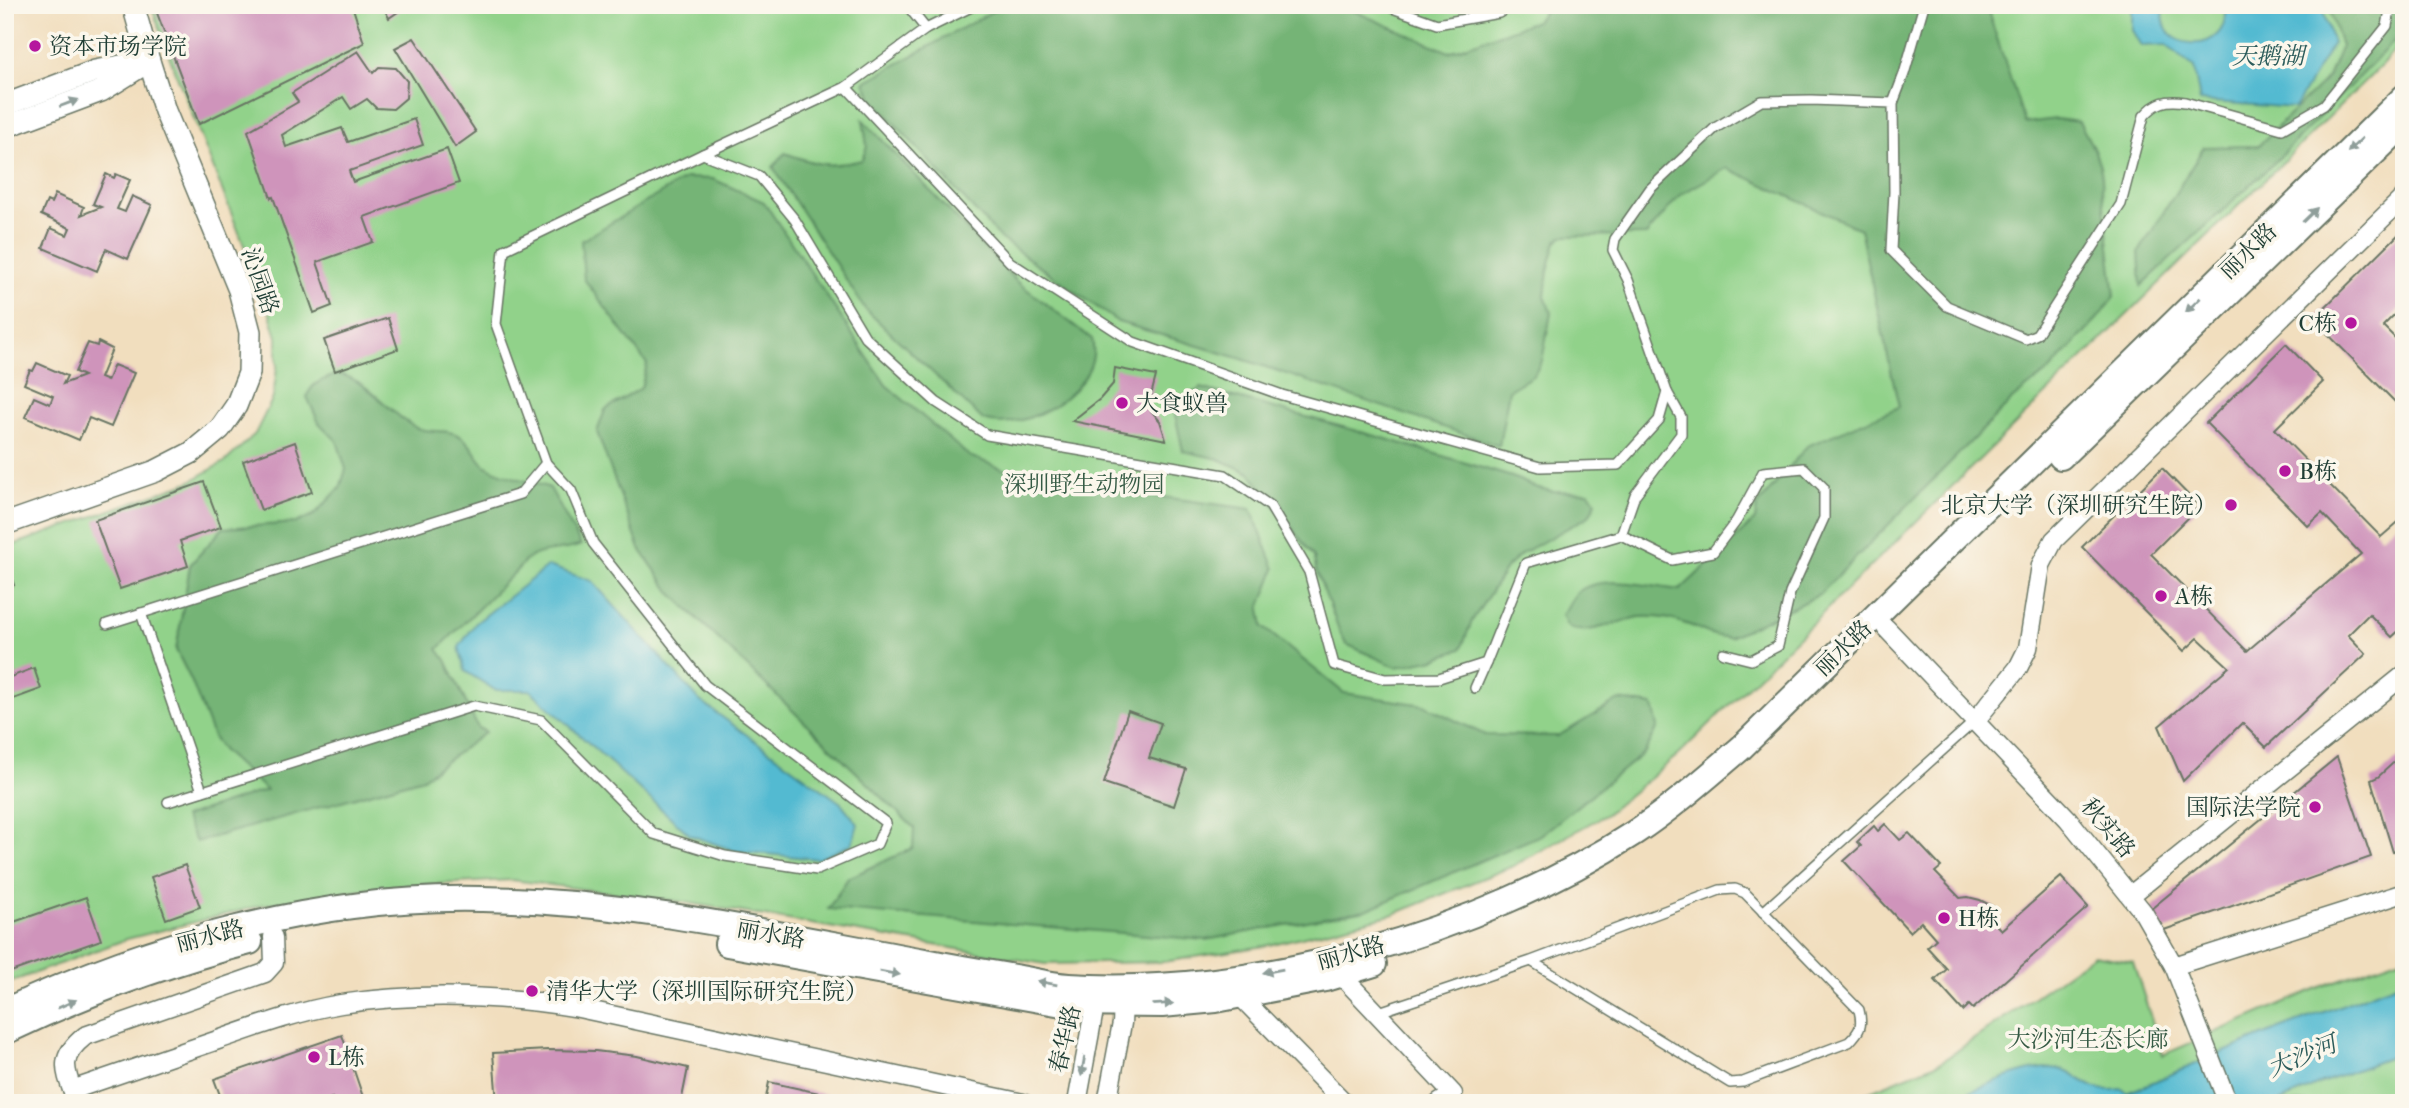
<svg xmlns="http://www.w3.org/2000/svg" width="2409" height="1108" font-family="'IM FELL French Canon','Noto Serif SC',serif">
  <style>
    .green { fill: #91d28a; stroke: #58885f; stroke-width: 2 }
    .forest { fill: #74b476; stroke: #4a7855; stroke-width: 2 }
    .water { fill: #53bad1; stroke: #397c82; stroke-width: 2 }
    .building { fill: #cf94bb }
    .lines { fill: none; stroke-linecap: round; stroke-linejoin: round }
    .service-casing { stroke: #687564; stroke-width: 12 }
    .minor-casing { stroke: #687564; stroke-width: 21 }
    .tertiary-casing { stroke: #687564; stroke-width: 24 }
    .secondary-casing { stroke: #687564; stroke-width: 28 }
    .service { stroke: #fff; stroke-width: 9 }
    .minor { stroke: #fff; stroke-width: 18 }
    .tertiary { stroke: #fff; stroke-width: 21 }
    .secondary { stroke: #fff; stroke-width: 24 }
    .oneway { fill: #8f9e9a }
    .poi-dot { fill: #b5179e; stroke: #fbf7ec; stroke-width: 2.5 }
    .labels { text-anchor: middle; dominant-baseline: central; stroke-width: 7; stroke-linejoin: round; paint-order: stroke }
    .poi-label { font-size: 23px; fill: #1f3d34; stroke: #fbf7ec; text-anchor: start }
    .street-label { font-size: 23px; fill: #1f3d34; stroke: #fbf7ec }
    .park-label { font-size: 23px; fill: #365b45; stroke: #fbf7ec }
    .water-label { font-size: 24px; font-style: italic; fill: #2c5c5b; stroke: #fbf7ec }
  </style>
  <rect width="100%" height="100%" fill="#fbf7ec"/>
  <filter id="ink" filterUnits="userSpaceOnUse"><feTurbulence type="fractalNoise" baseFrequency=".0143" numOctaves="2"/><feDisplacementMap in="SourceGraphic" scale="14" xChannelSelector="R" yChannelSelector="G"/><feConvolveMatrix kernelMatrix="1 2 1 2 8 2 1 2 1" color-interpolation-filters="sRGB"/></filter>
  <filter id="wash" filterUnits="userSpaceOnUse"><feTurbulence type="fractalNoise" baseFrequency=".00686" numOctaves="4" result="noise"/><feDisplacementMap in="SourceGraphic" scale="28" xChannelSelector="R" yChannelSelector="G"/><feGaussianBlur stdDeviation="1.57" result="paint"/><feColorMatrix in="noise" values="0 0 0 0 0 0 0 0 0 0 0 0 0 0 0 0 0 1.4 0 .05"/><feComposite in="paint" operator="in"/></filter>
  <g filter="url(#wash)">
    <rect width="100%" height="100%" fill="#f1debe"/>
    <!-- green -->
    <g class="green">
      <path d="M 151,5 L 2404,5 L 2404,39 L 2382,65 L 1679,754 L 1605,815 L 1513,866 L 1394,914 L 1265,946 L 1163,962 L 1045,964 L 683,902 L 512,880 L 384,887 L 263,905 L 127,939 L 5,984 L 5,548 L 189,482 L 226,461 L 255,434 L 273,398 L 277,368 L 277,337 L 266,301 L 171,61 Z"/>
      <path d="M 2094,955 L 2133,962 L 2163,1055 L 2330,983 L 2404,957 L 2404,1103 L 1841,1103 L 1941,1062 Z"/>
    </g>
    <!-- forest -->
    <g class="forest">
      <path d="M 1004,5 L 1340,5 L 1449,52 L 1536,21 L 1550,5 L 1986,5 L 2025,123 L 2056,119 L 2079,122 C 2090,141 2105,166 2102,189 L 2115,296 L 2097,319 L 2051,369 L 2013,399 L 1819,595 L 1730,637 C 1714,638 1703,630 1689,625 C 1674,619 1655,616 1640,617 C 1623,619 1578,640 1566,625 C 1566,624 1563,616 1562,615 C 1567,608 1572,597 1578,592 C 1600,573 1653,587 1680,590 L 1755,520 L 1757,506 L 1807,446 L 1899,407 L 1860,229 L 1727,168 L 1680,195 L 1646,235 L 1562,236 L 1556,242 L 1548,270 L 1545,296 L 1551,313 L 1542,361 L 1534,375 L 1509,390 L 1499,446 L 1242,359 L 1118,322 L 1001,239 L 873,100 L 865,82 Z"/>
      <path d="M 2328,5 L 2404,5 L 2404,16 L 2397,38 L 2277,160 L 2141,286 L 2139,252 L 2204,147 L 2258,146 L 2328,77 L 2341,46 Z"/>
      <path d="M 863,120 L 1016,281 L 1092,339 C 1105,387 1025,435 983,420 L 865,309 L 773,167 L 785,153 C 818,165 827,168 862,160 L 867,146 Z"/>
      <path d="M 686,178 L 713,179 L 764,202 L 886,385 L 969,456 L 1029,479 L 1251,509 L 1275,569 L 1260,609 L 1263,627 L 1344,693 L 1424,705 L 1485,735 L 1558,736 L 1619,700 L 1653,705 L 1658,727 L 1645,752 L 1541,835 L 1366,910 L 1206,940 L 828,909 L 848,878 L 913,848 L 914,828 L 672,594 L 640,549 L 597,432 L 605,410 L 641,388 L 647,364 L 584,279 L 581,241 Z"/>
      <path d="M 339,374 C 369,381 387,411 413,426 C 427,435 445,427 460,436 C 473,443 477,461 488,467 C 503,476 533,482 550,488 L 581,545 C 561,554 534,546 520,567 L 438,649 L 446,660 L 478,728 L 486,732 L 423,778 L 196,842 L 184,817 L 266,790 L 223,751 L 214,739 L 191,680 L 176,650 L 190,565 L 223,528 L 296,523 L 314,515 L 340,488 L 346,469 L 337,441 L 319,423 L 307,397 C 311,382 325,379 339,374 Z"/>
      <path d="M 1201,388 L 1383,438 L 1512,477 L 1535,487 L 1551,491 L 1589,492 L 1596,502 L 1589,516 L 1521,554 L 1507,567 L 1472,621 L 1461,649 L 1435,659 L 1396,667 L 1346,644 L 1341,635 L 1316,570 L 1314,557 L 1250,473 L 1219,459 L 1183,451 L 1172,401 C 1181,394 1194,395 1201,388 Z"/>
    </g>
    <!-- water -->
    <g class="water">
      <path d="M 2165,5 C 2151,54 2235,58 2224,5 L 2321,5 L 2333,43 L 2295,108 L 2200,101 L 2194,68 L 2166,45 L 2141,46 L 2132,30 L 2132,6 Z"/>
      <path d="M 548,566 L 592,581 L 700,701 L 841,803 L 858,824 L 852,844 L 818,859 L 735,851 L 690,835 L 530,690 L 495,690 L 465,671 L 459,647 L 476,623 Z"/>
      <path d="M 2404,981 L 2404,1052 L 2321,1083 L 2277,1103 L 1942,1103 C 1971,1092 2034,1060 2062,1070 C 2089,1079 2087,1094 2122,1089 L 2127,1093 L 2269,1033 Z"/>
    </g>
    <g id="blocks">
      <!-- building -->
      <g class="building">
        <path d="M 154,5 L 352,5 L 364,43 L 199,124 Z"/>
        <path d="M 382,5 L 408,5 L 389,18 Z"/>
        <path d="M 414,38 L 476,132 L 455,147 L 395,48 Z"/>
        <path d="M 358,51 L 373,73 L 379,67 L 396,68 L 407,81 L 406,98 L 393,109 L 376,108 L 367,99 L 351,109 L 343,97 L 282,135 L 286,147 L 342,128 L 348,142 L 414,119 L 423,145 L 349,171 L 353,182 L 447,149 L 459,183 L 364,217 L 373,242 L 317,262 L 332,306 L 314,313 L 273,197 L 271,198 L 248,131 L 298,102 L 292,93 Z"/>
        <path d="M 106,174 L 114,178 L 116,174 L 130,180 L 117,209 L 125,212 L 132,196 L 152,205 L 128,259 L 106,249 L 97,271 L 43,248 L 51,228 L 67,235 L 70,228 L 41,215 L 47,201 L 51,203 L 55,194 L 84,207 L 81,215 L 101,207 L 93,204 Z"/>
        <path d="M 2404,229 L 2404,305 L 2383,326 L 2404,347 L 2404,411 L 2313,319 Z"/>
        <path d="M 388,318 L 398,349 L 335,371 L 324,340 Z"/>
        <path d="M 98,342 L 112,349 L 100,378 L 107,381 L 114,365 L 134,373 L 111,427 L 89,418 L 79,440 L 25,417 L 34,397 L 50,404 L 53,396 L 24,384 L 30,370 L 33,371 L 37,363 L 67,376 L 63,384 L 84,376 L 75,372 L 88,343 L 97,346 Z"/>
        <path d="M 2286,344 L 2323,382 L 2275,429 L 2381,537 L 2404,517 L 2404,626 L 2392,637 L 2369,614 L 2348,635 L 2366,654 L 2266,747 L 2242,723 L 2183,781 L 2159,726 L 2229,667 L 2198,638 L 2184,651 L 2082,547 L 2162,468 L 2199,506 L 2151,554 L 2247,651 L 2361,554 L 2322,513 L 2308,526 L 2206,423 Z"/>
        <path d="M 1115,368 L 1156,376 L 1148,407 L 1160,421 L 1166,440 L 1072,421 L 1100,399 L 1113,384 Z"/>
        <path d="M 295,442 L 312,492 L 261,510 L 243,461 Z"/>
        <path d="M 204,482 L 221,527 L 180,541 L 188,566 L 120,589 L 95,520 Z"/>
        <path d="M 8,567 L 14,585 L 5,588 L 5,568 Z"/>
        <path d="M 34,668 L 41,689 L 5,702 L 5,679 Z"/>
        <path d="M 1128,711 L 1161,723 L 1149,758 L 1186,769 L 1174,806 L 1104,783 Z"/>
        <path d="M 2404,753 L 2404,849 L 2393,852 L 2371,780 L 2378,777 Z"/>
        <path d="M 2337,757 L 2371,857 L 2164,930 L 2151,909 Z"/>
        <path d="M 1885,824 L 1900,840 L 1909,833 L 1941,867 L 1935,872 L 1960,898 L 1968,897 L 1980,900 L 1994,907 L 1986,914 L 2001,930 L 2061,877 L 2088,907 L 1973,1009 L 1969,1005 L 1963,1011 L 1935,980 L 1947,969 L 1927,947 L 1936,939 L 1921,922 L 1910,932 L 1844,861 L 1861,846 L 1857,842 L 1874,826 L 1878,831 Z"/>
        <path d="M 185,865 L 200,907 L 166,919 L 151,877 Z"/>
        <path d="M 86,897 L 101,940 L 5,974 L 5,925 Z"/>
        <path d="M 342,1035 L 365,1103 L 334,1103 L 332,1098 L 317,1103 L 223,1103 L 214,1079 Z"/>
        <path d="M 548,1050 L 595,1051 L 637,1056 L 688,1068 L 681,1103 L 497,1103 L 493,1053 Z"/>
        <path d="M 769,1082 L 860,1102 L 859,1103 L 765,1103 Z"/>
      </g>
    </g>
  </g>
  <g filter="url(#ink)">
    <use href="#blocks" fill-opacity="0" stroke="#687564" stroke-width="2"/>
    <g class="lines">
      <defs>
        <g id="service">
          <path d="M 1384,5 L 1437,24 L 1499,13 L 1511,5"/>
          <path d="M 926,29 L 975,5"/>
          <path d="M 846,87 L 1010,262 L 1133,342 L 1282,395 L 1540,467 L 1618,465 L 1659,420 L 1667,392"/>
          <path d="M 1893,103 L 1904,74 L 1924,5"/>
          <path d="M 703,154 L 846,87 L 926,29 L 907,5"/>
          <path d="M 1621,535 L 1672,560 L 1713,552 L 1737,520 L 1763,472 L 1804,468 L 1824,488 L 1824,518 L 1790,593 L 1778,646 L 1751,660 L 1723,653"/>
          <path d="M 141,613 L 202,791"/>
          <path d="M 107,624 L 520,494 L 546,463"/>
          <path d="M 1475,688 L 1486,663"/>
          <path d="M 168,802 L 474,706 L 541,720 L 654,834 L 725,856 L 817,870 L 877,844 L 886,823 L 705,685 L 593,543 L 571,490 L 546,463 L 496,324 L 504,250 L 703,154 L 759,176 L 795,220 L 865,337 L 936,402 L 987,435 L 1225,475 L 1270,506 L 1309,572 L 1334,665 L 1385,679 L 1439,678 L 1486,663 L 1526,563 L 1621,535 L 1635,495 L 1681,434 L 1681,417 L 1667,392 L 1628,280 L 1613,250 L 1615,239 L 1650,189 L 1715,128 L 1761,101 L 1811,100 L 1893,103 L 1894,192 L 1891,250 L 1947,306 L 2026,339 L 2037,334 L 2121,204 L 2144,116 C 2156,102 2166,99 2185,102 L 2282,129 L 2324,105 L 2387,26 L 2391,5"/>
          <path d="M 1763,912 L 1976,720"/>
          <path d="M 1376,1013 L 1531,961 L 1720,890 L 1735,889 L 1745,893 L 1859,1010 C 1863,1026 1860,1031 1849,1042 L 1743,1082 L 1730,1083 L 1531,961"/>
        </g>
        <g id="minor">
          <path d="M 1886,628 L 2068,819 L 2143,912 L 2174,966 L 2228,1103"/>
          <path d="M 1976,720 L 2018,668 L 2028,648 L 2041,565 L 2054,540 L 2404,197"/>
          <path d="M 2131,895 L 2404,675"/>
          <path d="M 2174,966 L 2404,893"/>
          <path d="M 1340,974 L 1453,1094 L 1439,1103"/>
          <path d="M 1240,996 L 1345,1103"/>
          <path d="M 72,1090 C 121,1073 170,1056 218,1040 C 258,1026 299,1011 341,1004 C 419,992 496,995 574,1007 L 1023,1103"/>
          <path d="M 77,1103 C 66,1072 56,1059 85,1036 L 265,973 L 274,963 L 273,937"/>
          <path d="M 1077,1103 L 1095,1005 L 1110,986 L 1123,1005 L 1122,1023 L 1107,1103"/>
        </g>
        <g id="tertiary">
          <path d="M 5,105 L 95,71 L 136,63"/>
          <path d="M 5,127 L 101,91 L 149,61"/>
          <path d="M 5,524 L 156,471 L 191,453 L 220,429 L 236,406 L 249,373 L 250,332 L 239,290 L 165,111 L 149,61 L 133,5"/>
        </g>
        <g id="secondary">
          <path d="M 2061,457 L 2404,124"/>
          <path d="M 727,944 L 1062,1004 L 1162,1005 L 1216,1000 L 1325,979 L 1374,964"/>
          <path d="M 5,1011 C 151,943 319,895 482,899 C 631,901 778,935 925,961 C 955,967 985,972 1015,977 C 1032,980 1051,985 1069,986 C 1252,998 1480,933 1634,833 C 1672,808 1707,777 1741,748 L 2404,97"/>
          <path d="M 5,1032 C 84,994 165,964 250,942"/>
        </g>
      </defs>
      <!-- service casing -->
      <use href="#service" class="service-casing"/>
      <!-- minor casing -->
      <use href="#minor" class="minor-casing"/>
      <!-- tertiary casing -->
      <use href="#tertiary" class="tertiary-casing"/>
      <!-- secondary casing -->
      <use href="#secondary" class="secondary-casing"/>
      <!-- service -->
      <use href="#service" class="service"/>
      <!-- minor -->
      <use href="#minor" class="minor"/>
      <!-- tertiary -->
      <use href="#tertiary" class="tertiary"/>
      <!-- secondary -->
      <use href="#secondary" class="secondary"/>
    </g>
    <!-- one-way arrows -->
    <defs><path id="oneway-solid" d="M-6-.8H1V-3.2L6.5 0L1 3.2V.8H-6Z" transform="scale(1.75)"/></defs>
    <g class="oneway">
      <use href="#oneway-solid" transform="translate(69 103) rotate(-21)"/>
      <use href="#oneway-solid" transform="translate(2355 145) rotate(136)"/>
      <use href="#oneway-solid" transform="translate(2310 215) rotate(-44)"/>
      <use href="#oneway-solid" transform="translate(2193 305) rotate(136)"/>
      <use href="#oneway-solid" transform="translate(1273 971) rotate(170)"/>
      <use href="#oneway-solid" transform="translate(890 973) rotate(10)"/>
      <use href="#oneway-solid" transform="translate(1047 983) rotate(-170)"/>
      <use href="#oneway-solid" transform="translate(67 1004) rotate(-24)"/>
      <use href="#oneway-solid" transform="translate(1163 1004) rotate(-3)"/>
      <use href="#oneway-solid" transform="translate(1083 1066) rotate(100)"/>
    </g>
  </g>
  <!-- markers -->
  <g class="poi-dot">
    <circle cx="35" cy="46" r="7"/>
    <circle cx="2351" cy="323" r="7"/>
    <circle cx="1122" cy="403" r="7"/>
    <circle cx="2285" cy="471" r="7"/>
    <circle cx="2231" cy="505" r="7"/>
    <circle cx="2161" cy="596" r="7"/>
    <circle cx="2315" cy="807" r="7"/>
    <circle cx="1944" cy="918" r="7"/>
    <circle cx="532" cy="991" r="7"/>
    <circle cx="314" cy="1057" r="7"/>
  </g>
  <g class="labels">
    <!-- poi labels -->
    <g class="poi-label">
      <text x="49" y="46">资本市场学院</text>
      <text x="2337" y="323" text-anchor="end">C栋</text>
      <text x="1136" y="403">大食蚁兽</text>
      <text x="2299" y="471">B栋</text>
      <text x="2217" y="505" text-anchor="end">北京大学（深圳研究生院）</text>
      <text x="2175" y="596">A栋</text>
      <text x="2301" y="807" text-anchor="end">国际法学院</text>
      <text x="1958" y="918">H栋</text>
      <text x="546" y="991">清华大学（深圳国际研究生院）</text>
      <text x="328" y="1057">L栋</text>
    </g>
    <!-- street labels -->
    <g class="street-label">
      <text transform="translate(2248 251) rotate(-44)">丽水路</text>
      <text transform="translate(260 281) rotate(71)">沁园路</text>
      <text transform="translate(1843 648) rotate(-44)">丽水路</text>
      <text transform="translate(2108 828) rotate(50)">秋实路</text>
      <text transform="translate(771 934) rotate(10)">丽水路</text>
      <text transform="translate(210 936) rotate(-14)">丽水路</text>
      <text transform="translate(1351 953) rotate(-15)">丽水路</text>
      <text transform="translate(1065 1039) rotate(-77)">春华路</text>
    </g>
    <!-- park labels -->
    <g class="park-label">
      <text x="1084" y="484">深圳野生动物园</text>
      <text x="2088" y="1039">大沙河生态长廊</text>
    </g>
    <!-- water labels -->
    <g class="water-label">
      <text x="2268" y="56">天鹅湖</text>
      <text transform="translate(2302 1056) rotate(-22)">大沙河</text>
    </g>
  </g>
  <!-- margin -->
  <rect width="2409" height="1108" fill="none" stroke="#fbf7ec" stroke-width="28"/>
</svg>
